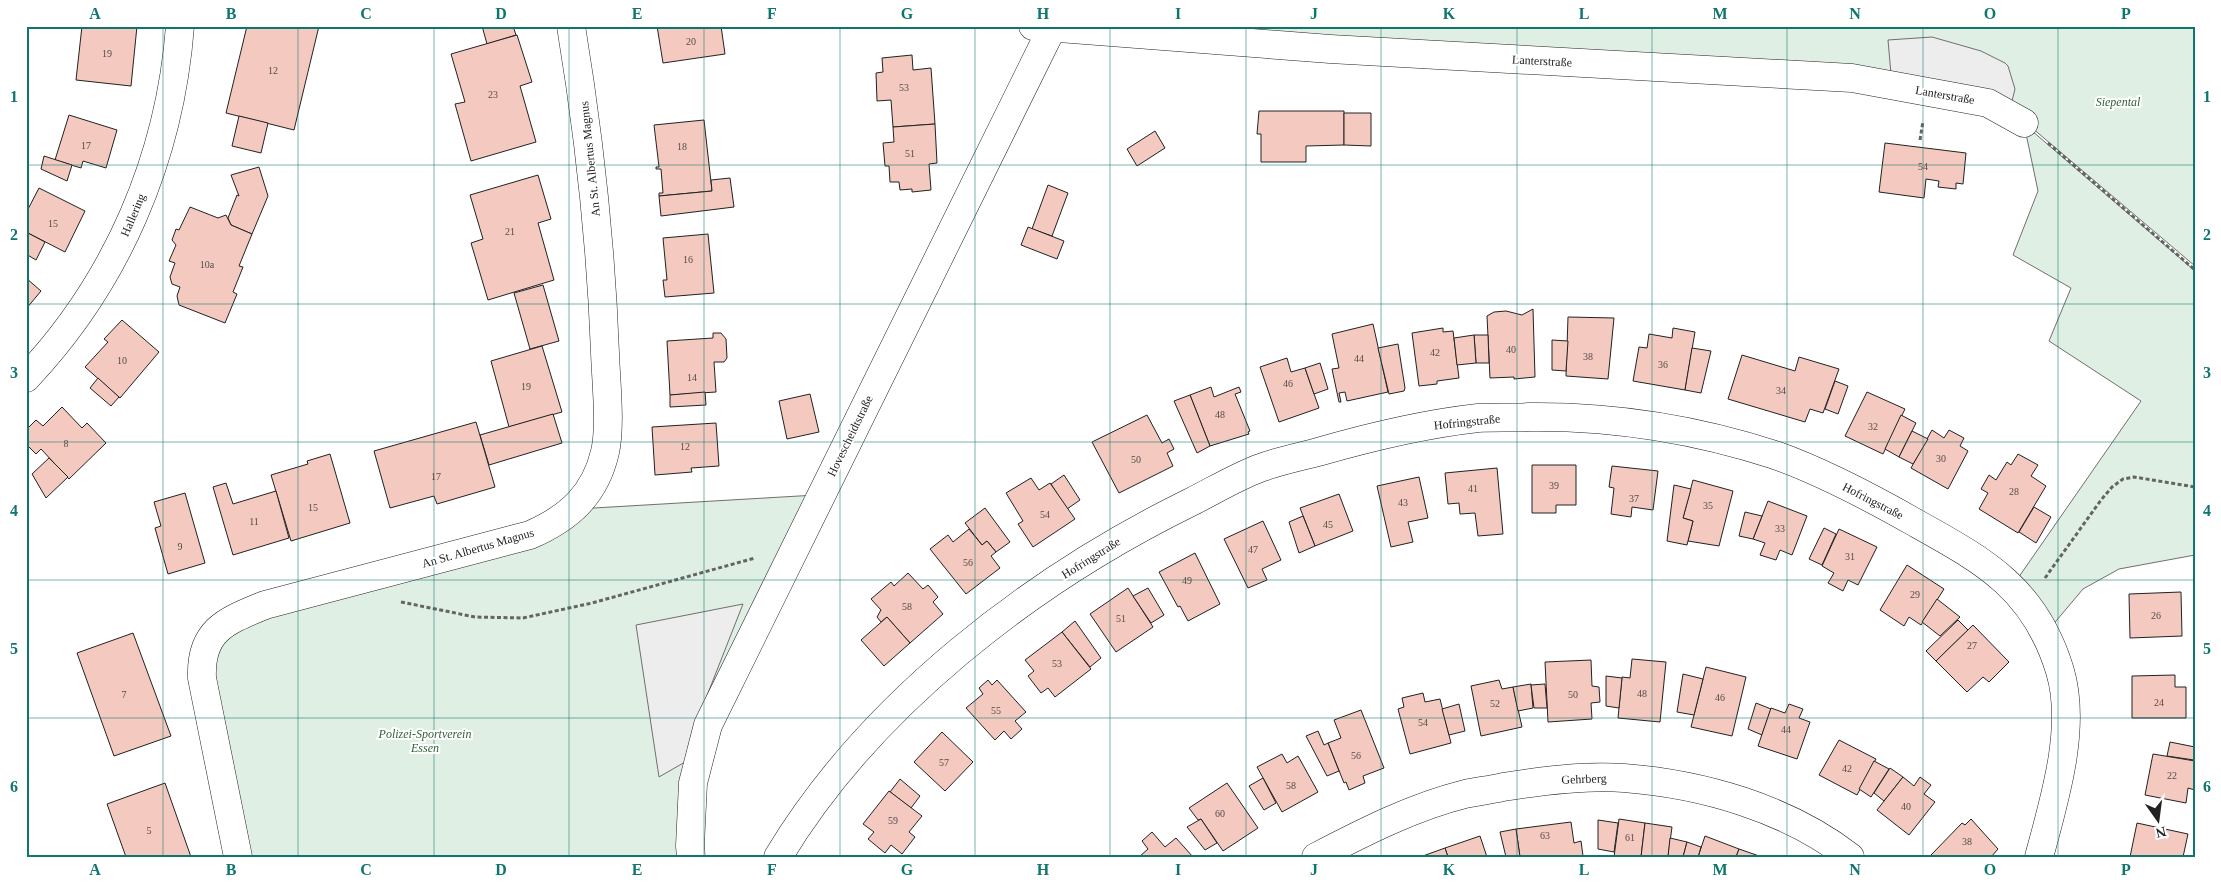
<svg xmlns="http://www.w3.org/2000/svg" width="2221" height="883" font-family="Georgia,serif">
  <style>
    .green { fill: #e0efe3; stroke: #6f6f6f }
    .parking { fill: #ededed; stroke: #6f6f6f }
    .building { fill: #f3c9c0; stroke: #222 }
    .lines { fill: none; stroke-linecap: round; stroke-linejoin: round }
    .street-casing { stroke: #222; stroke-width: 29 }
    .path { stroke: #646464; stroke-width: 3; stroke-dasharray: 4 2.5; stroke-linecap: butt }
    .street { stroke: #fff; stroke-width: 28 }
    .grid { fill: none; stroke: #0f766e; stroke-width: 1; stroke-opacity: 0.55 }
    .labels { text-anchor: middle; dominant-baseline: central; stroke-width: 4; stroke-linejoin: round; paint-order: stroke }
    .number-label { font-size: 10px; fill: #564c4a }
    .street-label { font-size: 12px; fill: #222; stroke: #fff }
    .park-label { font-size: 12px; font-style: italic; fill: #2f5e38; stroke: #fff }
    .neatline { fill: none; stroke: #0f766e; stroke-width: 2 }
    .grid-label { font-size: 16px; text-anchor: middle; font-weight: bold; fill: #0f766e }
  </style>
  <rect width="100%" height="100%" fill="#fff"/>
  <!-- green -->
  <g class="green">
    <path d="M 1053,26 L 2195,26 L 2195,266 L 2025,122 L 1987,102 Z"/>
    <path d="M 2024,124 L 2195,271 L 2195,555 L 2119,569 L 2083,589 L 2051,627 L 2016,581 L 2141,401 L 2049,341 L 2071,288 L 2013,255 L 2038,191 Z"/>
    <path d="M 816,495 L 706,725 L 687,857 L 242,857 L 211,645 L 233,624 L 577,509 Z"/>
  </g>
  <!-- parking -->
  <g class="parking">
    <path d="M 1932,37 L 1981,51 L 2005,63 L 2008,66 L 2015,89 L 2011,105 L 1891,74 L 1888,40 Z"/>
    <path d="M 743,604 L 697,721 L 685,762 L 659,777 L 636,625 Z"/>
  </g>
  <!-- building -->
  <g class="building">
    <path d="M 82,26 L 137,26 L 131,86 L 76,80 Z"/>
    <path d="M 247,26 L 319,26 L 294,130 L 226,113 Z"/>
    <path d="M 482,26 L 513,26 L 516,35 L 487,44 Z"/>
    <path d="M 657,26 L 698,26 L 698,28 L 721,26 L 725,54 L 663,63 Z"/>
    <path d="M 517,35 L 532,82 L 520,86 L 536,142 L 471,161 L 455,104 L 465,102 L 451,54 Z"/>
    <path d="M 912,55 L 913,70 L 931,68 L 935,124 L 893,127 L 891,100 L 877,101 L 876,73 L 883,72 L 882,58 Z"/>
    <path d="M 1259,111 L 1344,111 L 1344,145 L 1306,146 L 1306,162 L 1261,162 L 1261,134 L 1257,134 Z"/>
    <path d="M 1344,113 L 1371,113 L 1371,146 L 1344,145 Z"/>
    <path d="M 69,115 L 117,130 L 106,168 L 83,161 L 81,168 L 55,160 Z"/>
    <path d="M 239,116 L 268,123 L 261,153 L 232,146 Z"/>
    <path d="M 704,120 L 712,191 L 659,196 L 659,193 L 663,193 L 661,169 L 656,169 L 656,167 L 659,167 L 654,125 Z"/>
    <path d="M 935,124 L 937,163 L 929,164 L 931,190 L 912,192 L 912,189 L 900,190 L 899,182 L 890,182 L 889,166 L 885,166 L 883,143 L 894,142 L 893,127 Z"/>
    <path d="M 1155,131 L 1165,148 L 1137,166 L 1127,149 Z"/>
    <path d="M 1885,143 L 1966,153 L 1963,184 L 1956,183 L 1956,189 L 1938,187 L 1939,181 L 1926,179 L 1924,198 L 1879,192 Z"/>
    <path d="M 44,156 L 72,165 L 67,181 L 41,169 Z"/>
    <path d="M 259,167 L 268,196 L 252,234 L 231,225 L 228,218 L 237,195 L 239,196 L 231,175 Z"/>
    <path d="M 538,175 L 551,219 L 538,223 L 554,280 L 488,300 L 471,243 L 483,239 L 470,195 Z"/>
    <path d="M 730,178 L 734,207 L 661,216 L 659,196 L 712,191 L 711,180 Z"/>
    <path d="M 1048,185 L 1068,193 L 1052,236 L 1032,229 Z"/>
    <path d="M 39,188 L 85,211 L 65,252 L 26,232 L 26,213 Z"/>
    <path d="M 190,207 L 218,218 L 226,215 L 231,225 L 252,234 L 239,266 L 243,267 L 233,292 L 237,294 L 225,323 L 179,305 L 177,296 L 180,287 L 172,284 L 170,277 L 175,263 L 169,261 L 176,245 L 172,240 L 176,229 L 179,230 Z"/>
    <path d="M 1028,227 L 1064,241 L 1057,259 L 1021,245 Z"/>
    <path d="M 26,232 L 45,242 L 36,260 L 26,254 Z"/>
    <path d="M 708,234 L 714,293 L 665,297 L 663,280 L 667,280 L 663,238 Z"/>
    <path d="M 26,278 L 41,291 L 26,309 Z"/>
    <path d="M 543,285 L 559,341 L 530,349 L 514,293 Z"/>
    <path d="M 1533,309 L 1535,377 L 1514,379 L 1514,377 L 1490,378 L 1487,316 L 1494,312 L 1506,311 L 1522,315 Z"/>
    <path d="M 1568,317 L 1614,318 L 1608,379 L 1566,376 Z"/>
    <path d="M 122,320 L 159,352 L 120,398 L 85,367 L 108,342 L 104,339 Z"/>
    <path d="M 1373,324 L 1388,392 L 1347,401 L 1345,392 L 1339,393 L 1341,402 L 1339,402 L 1332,369 L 1339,368 L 1332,334 Z"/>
    <path d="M 1443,328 L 1443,332 L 1453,331 L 1459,378 L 1437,381 L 1437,384 L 1419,386 L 1412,333 Z"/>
    <path d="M 1673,328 L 1695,332 L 1685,390 L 1633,381 L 1639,347 L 1647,348 L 1649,334 L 1672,338 Z"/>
    <path d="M 713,333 L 721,333 L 726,339 L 727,358 L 724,362 L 714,362 L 716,392 L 670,395 L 667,341 L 713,338 Z"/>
    <path d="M 1474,335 L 1488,335 L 1489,363 L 1476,363 Z"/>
    <path d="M 1474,335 L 1476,363 L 1457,365 L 1454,338 Z"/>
    <path d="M 1552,340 L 1568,341 L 1566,371 L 1552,370 Z"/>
    <path d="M 1398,344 L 1405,388 L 1404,391 L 1389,394 L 1378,348 Z"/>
    <path d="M 542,346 L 562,412 L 509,427 L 491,361 Z"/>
    <path d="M 1692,348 L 1711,351 L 1701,393 L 1685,390 Z"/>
    <path d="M 1742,355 L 1795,371 L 1799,357 L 1839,369 L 1823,413 L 1810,409 L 1805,422 L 1728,399 Z"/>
    <path d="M 1287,358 L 1291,372 L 1305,368 L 1319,408 L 1279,422 L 1260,367 Z"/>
    <path d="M 1320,363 L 1328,389 L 1314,394 L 1305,368 Z"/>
    <path d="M 98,378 L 119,397 L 111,406 L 90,388 Z"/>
    <path d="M 1835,381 L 1848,386 L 1838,414 L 1825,409 Z"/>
    <path d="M 1211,387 L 1214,397 L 1239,387 L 1241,392 L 1235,394 L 1250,431 L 1248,432 L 1249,434 L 1210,446 L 1190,395 Z"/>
    <path d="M 705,392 L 706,405 L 670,407 L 670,395 Z"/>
    <path d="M 1867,392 L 1905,409 L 1883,454 L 1845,436 Z"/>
    <path d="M 810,394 L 819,432 L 787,439 L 779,401 Z"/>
    <path d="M 1190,395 L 1210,446 L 1197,453 L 1174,401 Z"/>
    <path d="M 62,407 L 82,428 L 87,423 L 106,443 L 69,479 L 41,449 L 36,454 L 26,444 L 26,430 L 36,420 L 43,426 Z"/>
    <path d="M 553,414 L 562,443 L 489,465 L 480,435 Z"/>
    <path d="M 1147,415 L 1162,443 L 1169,439 L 1174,449 L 1167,453 L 1173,466 L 1119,493 L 1092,442 Z"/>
    <path d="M 1901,415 L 1916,423 L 1899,457 L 1885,449 Z"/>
    <path d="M 476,422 L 495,487 L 437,504 L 434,496 L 390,508 L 374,451 Z"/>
    <path d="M 716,423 L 719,466 L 691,468 L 692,472 L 655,475 L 652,427 Z"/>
    <path d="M 1932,430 L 1944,438 L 1949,430 L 1964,438 L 1960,446 L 1968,451 L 1948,489 L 1911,468 Z"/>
    <path d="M 1912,431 L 1928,439 L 1913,464 L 1899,457 Z"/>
    <path d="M 330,454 L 350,523 L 291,541 L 271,475 L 308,464 L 307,461 Z"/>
    <path d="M 2018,454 L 2038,465 L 2031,476 L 2046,486 L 2018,533 L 1979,509 L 1988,493 L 1981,489 L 1989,475 L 1996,480 L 2007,462 L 2011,465 Z"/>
    <path d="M 49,458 L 68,477 L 46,498 L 32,474 Z"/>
    <path d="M 1532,465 L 1576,465 L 1576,505 L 1556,505 L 1556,513 L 1532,513 Z"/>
    <path d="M 1612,466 L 1658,471 L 1653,510 L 1632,507 L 1631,517 L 1611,514 L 1614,488 L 1609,487 Z"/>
    <path d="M 1497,468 L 1503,534 L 1478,536 L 1475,513 L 1460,514 L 1459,503 L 1448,504 L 1445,473 Z"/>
    <path d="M 1064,475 L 1080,500 L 1067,509 L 1051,484 Z"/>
    <path d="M 1419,477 L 1428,518 L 1408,522 L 1413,542 L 1391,547 L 1377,486 Z"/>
    <path d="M 1031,478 L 1039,490 L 1050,483 L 1075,519 L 1033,547 L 1018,524 L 1023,521 L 1006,493 Z"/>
    <path d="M 1693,480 L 1733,491 L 1719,546 L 1688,541 L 1693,521 L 1683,518 Z"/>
    <path d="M 226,483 L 233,504 L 276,491 L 289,538 L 233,555 L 213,487 Z"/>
    <path d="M 1674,485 L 1691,489 L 1683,518 L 1693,521 L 1687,545 L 1667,541 Z"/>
    <path d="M 185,493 L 205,563 L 168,574 L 155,528 L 161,526 L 154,502 Z"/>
    <path d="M 1339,494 L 1353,531 L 1315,546 L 1300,508 Z"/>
    <path d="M 1768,501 L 1807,516 L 1792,555 L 1780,550 L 1776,560 L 1760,555 L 1765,543 L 1753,539 Z"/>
    <path d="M 2034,507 L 2051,517 L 2036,543 L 2019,532 Z"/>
    <path d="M 985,508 L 1010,542 L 996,552 L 987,541 L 982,545 L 965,523 Z"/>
    <path d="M 1745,512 L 1762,516 L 1753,539 L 1739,536 Z"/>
    <path d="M 1303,516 L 1315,546 L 1299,553 L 1289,522 Z"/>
    <path d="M 1263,521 L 1281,560 L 1262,569 L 1267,580 L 1248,588 L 1224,539 Z"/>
    <path d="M 1824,528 L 1836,534 L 1822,565 L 1809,559 Z"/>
    <path d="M 969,529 L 982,545 L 987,541 L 996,552 L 991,556 L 1000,568 L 966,594 L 930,549 L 948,535 L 953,542 Z"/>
    <path d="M 1839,529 L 1877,547 L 1858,585 L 1848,580 L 1843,591 L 1828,583 L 1834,573 L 1822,566 Z"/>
    <path d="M 1195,553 L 1220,604 L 1188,621 L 1180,606 L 1178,607 L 1159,572 Z"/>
    <path d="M 1907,565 L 1944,589 L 1921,625 L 1909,617 L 1904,626 L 1880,610 Z"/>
    <path d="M 908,573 L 923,589 L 928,585 L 938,597 L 933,602 L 943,614 L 910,643 L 887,617 L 881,622 L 877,617 L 881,610 L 871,599 L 891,582 L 894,586 Z"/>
    <path d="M 1128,588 L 1153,627 L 1116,652 L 1090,614 Z"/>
    <path d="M 1148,588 L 1164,615 L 1151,623 L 1133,596 Z"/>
    <path d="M 2181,592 L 2182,636 L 2130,638 L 2129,594 Z"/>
    <path d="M 1937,599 L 1960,617 L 1940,636 L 1922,622 Z"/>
    <path d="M 887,617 L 910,643 L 884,666 L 861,640 Z"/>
    <path d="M 1958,620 L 1968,630 L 1936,661 L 1926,651 Z"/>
    <path d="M 1075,621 L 1101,658 L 1090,667 L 1062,632 Z"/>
    <path d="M 1973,625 L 2009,662 L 1989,682 L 1983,677 L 1967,692 L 1936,661 Z"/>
    <path d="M 1062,632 L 1091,669 L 1055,697 L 1048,688 L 1041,693 L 1028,676 L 1034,671 L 1025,660 Z"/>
    <path d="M 133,633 L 171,736 L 114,756 L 77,653 Z"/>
    <path d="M 1632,659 L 1666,662 L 1660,722 L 1618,718 L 1622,677 L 1630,678 Z"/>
    <path d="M 1591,660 L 1592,686 L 1599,687 L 1600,702 L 1591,703 L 1592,719 L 1548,722 L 1545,662 Z"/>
    <path d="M 1706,667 L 1746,677 L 1732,736 L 1691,727 Z"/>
    <path d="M 1683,674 L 1703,679 L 1694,715 L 1677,712 Z"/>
    <path d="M 2175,675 L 2175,687 L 2186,687 L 2186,718 L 2132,718 L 2132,676 Z"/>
    <path d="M 1606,676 L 1622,678 L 1619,708 L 1606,706 Z"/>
    <path d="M 988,680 L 992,685 L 997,680 L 1026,712 L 1015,721 L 1022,729 L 1011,739 L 1004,731 L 995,740 L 966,708 L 983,694 L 979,688 Z"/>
    <path d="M 1499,680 L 1502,689 L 1513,687 L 1522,727 L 1481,736 L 1471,686 Z"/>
    <path d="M 1531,684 L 1533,708 L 1518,711 L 1513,687 Z"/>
    <path d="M 1545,684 L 1547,708 L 1534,708 L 1531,685 Z"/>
    <path d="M 1423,693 L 1425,702 L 1440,699 L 1451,743 L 1410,754 L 1398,709 L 1404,707 L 1402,698 Z"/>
    <path d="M 1756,703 L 1771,709 L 1762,735 L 1748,729 Z"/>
    <path d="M 1459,704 L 1465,731 L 1449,735 L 1442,709 Z"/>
    <path d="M 1789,704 L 1803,709 L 1799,718 L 1810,722 L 1797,759 L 1758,746 L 1771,708 L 1785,713 Z"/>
    <path d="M 1361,710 L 1384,768 L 1363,776 L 1365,783 L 1349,790 L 1346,782 L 1344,783 L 1328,743 L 1341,738 L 1334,720 Z"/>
    <path d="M 1318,731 L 1324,745 L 1328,743 L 1339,771 L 1327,776 L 1306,736 Z"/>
    <path d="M 942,732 L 973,762 L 945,791 L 914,762 Z"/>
    <path d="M 1839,740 L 1876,759 L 1857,795 L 1819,775 Z"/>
    <path d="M 2170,742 L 2195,747 L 2194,760 L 2167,756 Z"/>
    <path d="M 1282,754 L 1287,763 L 1298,756 L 1318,792 L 1282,812 L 1257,767 Z"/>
    <path d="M 2153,754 L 2195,761 L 2195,790 L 2188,788 L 2186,803 L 2145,795 Z"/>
    <path d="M 1874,761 L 1889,769 L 1871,797 L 1859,789 Z"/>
    <path d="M 1890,768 L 1903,777 L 1884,801 L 1874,793 Z"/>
    <path d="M 1903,777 L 1914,786 L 1920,777 L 1931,785 L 1924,794 L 1935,802 L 1909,835 L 1877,810 Z"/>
    <path d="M 1263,778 L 1276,803 L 1264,810 L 1249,786 Z"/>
    <path d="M 900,779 L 920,796 L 911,808 L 890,792 Z"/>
    <path d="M 165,783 L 191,857 L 126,857 L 107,804 Z"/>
    <path d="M 1227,783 L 1258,828 L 1223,851 L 1201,819 L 1198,820 L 1189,808 Z"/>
    <path d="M 889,791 L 922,816 L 909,832 L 915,837 L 902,854 L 891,845 L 885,853 L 868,839 L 874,832 L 863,824 Z"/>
    <path d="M 1201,819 L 1217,843 L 1205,850 L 1187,827 Z"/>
    <path d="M 1619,819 L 1645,823 L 1641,857 L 1614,857 Z"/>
    <path d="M 1971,819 L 1998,849 L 1991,857 L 1933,857 L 1931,855 L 1962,823 L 1965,825 Z"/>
    <path d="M 1598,820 L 1618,823 L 1614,852 L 1598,849 Z"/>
    <path d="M 1571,822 L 1574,843 L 1581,841 L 1583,856 L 1520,857 L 1516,829 Z"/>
    <path d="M 1645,823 L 1672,827 L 1668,857 L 1641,857 Z"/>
    <path d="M 2137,823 L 2188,834 L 2183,857 L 2130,857 Z"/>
    <path d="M 1516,829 L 1520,857 L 1506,857 L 1500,832 Z"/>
    <path d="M 1152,832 L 1165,847 L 1176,838 L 1193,857 L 1139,857 L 1148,849 L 1142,841 Z"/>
    <path d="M 1480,836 L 1487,857 L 1448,857 L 1445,848 Z"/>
    <path d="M 1705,836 L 1739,849 L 1736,857 L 1698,857 Z"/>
    <path d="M 1670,838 L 1687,842 L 1683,857 L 1668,857 Z"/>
    <path d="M 1687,842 L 1701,847 L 1698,857 L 1683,857 Z"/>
    <path d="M 1445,848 L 1448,857 L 1420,857 Z"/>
    <path d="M 1739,849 L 1762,857 L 1736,857 Z"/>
  </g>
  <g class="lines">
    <defs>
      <g id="street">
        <path d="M 1033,26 L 1330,49 L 1852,78 L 1988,103 L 2024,123"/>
        <path d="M 26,378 C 117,282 170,158 180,26"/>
        <path d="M 238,857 L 202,678 C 200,630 226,621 265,605 L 530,535 C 569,518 595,495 605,452 C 611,426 606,381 605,353 C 601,244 589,135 571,26"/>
        <path d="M 691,857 L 690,846 L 693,783 L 708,725 L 1053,26"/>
        <path d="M 778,857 C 870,704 1032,580 1191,502 C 1213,491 1236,477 1260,468 C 1279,461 1299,457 1318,452 C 1370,437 1424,424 1478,418 C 1495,417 1512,418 1529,417 C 1613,416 1695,429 1775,455 C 1823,472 1870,497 1914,522 C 1984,561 2035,588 2060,671 C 2077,728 2054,801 2039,857"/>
        <path d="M 1316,857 C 1364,832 1413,807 1465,794 C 1478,791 1491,790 1503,787 C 1541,781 1585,775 1624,778 C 1702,784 1787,808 1850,857"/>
      </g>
    </defs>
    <!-- street casing -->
    <use href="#street" class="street-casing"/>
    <!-- path -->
    <g class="path">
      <path d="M 1920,140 L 1923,121"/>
      <path d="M 2048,143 L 2195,270"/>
      <path d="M 2045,578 L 2101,500 L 2112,487 L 2123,479 L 2134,477 L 2195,487"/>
      <path d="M 401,602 L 475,617 L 523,618 L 592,603 L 755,558"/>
    </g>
    <!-- street -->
    <use href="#street" class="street"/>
  </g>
  <!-- grid -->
  <path class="grid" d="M 163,26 L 163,857M 298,26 L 298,857M 434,26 L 434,857M 569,26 L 569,857M 704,26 L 704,857M 840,26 L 840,857M 975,26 L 975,857M 1110,26 L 1110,857M 1246,26 L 1246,857M 1381,26 L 1381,857M 1517,26 L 1517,857M 1652,26 L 1652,857M 1787,26 L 1787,857M 1923,26 L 1923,857M 2058,26 L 2058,857M 26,165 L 2195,165M 26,304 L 2195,304M 26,442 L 2195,442M 26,580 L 2195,580M 26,718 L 2195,718"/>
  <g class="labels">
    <!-- number labels -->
    <g class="number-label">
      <text x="691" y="41">20</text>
      <text x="107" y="53">19</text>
      <text x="273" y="70">12</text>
      <text x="904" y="87">53</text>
      <text x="493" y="94">23</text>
      <text x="86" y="145">17</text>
      <text x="682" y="146">18</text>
      <text x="910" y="153">51</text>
      <text x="1923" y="166">54</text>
      <text x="53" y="223">15</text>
      <text x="510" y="231">21</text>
      <text x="688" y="259">16</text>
      <text x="207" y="264">10a</text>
      <text x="1511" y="349">40</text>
      <text x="1435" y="352">42</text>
      <text x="1588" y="356">38</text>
      <text x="1359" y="358">44</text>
      <text x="122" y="360">10</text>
      <text x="1663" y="364">36</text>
      <text x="692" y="377">14</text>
      <text x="1288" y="383">46</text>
      <text x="526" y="386">19</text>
      <text x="1781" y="390">34</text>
      <text x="1220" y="414">48</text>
      <text x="1873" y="426">32</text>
      <text x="66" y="443">8</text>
      <text x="685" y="446">12</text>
      <text x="1941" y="458">30</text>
      <text x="1136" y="459">50</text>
      <text x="436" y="476">17</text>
      <text x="1554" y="485">39</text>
      <text x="1473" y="488">41</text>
      <text x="2014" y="491">28</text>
      <text x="1634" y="498">37</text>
      <text x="1403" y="502">43</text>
      <text x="1708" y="505">35</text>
      <text x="313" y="507">15</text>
      <text x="1045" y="514">54</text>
      <text x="254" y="521">11</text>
      <text x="1328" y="524">45</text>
      <text x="1780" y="528">33</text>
      <text x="180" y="546">9</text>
      <text x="1253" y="549">47</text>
      <text x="1850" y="556">31</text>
      <text x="968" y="562">56</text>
      <text x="1187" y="580">49</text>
      <text x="1915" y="594">29</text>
      <text x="907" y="606">58</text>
      <text x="2156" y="615">26</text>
      <text x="1121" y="618">51</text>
      <text x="1972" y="645">27</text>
      <text x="1057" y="663">53</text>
      <text x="1642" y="693">48</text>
      <text x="124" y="694">7</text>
      <text x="1573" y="694">50</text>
      <text x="1720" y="697">46</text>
      <text x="2159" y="702">24</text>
      <text x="1495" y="703">52</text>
      <text x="996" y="710">55</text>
      <text x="1423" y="722">54</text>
      <text x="1786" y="729">44</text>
      <text x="1356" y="755">56</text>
      <text x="944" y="762">57</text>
      <text x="1847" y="768">42</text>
      <text x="2172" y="775">22</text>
      <text x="1291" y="785">58</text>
      <text x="1906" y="806">40</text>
      <text x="1220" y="813">60</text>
      <text x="893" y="820">59</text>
      <text x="149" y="830">5</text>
      <text x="1545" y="835">63</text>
      <text x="1630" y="837">61</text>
      <text x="1967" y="841">38</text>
    </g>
    <!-- street labels -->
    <g class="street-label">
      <text transform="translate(1542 61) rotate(3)">Lanterstraße</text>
      <text transform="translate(1945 95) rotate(10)">Lanterstraße</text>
      <text transform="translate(590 159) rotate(-96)">An St. Albertus Magnus</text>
      <text transform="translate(133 215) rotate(-67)">Hallering</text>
      <text transform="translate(1467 422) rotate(-6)">Hofringstraße</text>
      <text transform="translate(850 436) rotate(-64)">Hovescheidtstraße</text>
      <text transform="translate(1873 501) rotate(27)">Hofringstraße</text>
      <text transform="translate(478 548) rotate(-16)">An St. Albertus Magnus</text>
      <text transform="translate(1091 558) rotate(-32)">Hofringstraße</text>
      <text transform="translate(1584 779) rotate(-2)">Gehrberg</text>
    </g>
    <!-- park labels -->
    <g class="park-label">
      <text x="2118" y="102">Siepental</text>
      <text x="425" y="734">Polizei-Sportverein<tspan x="425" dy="14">Essen</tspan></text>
    </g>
  </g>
  <!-- border -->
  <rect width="2221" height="883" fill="none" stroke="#ffffff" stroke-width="55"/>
  <!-- north arrow -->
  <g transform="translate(2158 820) rotate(166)" stroke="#ffffff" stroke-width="4" paint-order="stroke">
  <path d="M0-4L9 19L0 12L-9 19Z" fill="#222222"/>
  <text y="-8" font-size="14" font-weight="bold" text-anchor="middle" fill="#222222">N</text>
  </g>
  <rect x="28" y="28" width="2166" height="828" class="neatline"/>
  <g class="grid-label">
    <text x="95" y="19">A</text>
    <text x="231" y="19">B</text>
    <text x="366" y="19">C</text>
    <text x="501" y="19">D</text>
    <text x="637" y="19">E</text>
    <text x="772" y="19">F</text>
    <text x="907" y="19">G</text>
    <text x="1043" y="19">H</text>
    <text x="1178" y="19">I</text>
    <text x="1314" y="19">J</text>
    <text x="1449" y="19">K</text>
    <text x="1584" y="19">L</text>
    <text x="1720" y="19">M</text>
    <text x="1855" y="19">N</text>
    <text x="1990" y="19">O</text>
    <text x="2126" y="19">P</text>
    <text x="14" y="102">1</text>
    <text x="2207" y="102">1</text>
    <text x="14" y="240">2</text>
    <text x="2207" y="240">2</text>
    <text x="14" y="378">3</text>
    <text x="2207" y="378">3</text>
    <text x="14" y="516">4</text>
    <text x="2207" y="516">4</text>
    <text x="14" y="654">5</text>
    <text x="2207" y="654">5</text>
    <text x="14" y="792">6</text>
    <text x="2207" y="792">6</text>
    <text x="95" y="875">A</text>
    <text x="231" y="875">B</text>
    <text x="366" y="875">C</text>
    <text x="501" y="875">D</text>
    <text x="637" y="875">E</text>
    <text x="772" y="875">F</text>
    <text x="907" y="875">G</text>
    <text x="1043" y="875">H</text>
    <text x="1178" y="875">I</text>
    <text x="1314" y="875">J</text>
    <text x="1449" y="875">K</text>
    <text x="1584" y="875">L</text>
    <text x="1720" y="875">M</text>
    <text x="1855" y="875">N</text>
    <text x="1990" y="875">O</text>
    <text x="2126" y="875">P</text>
  </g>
</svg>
